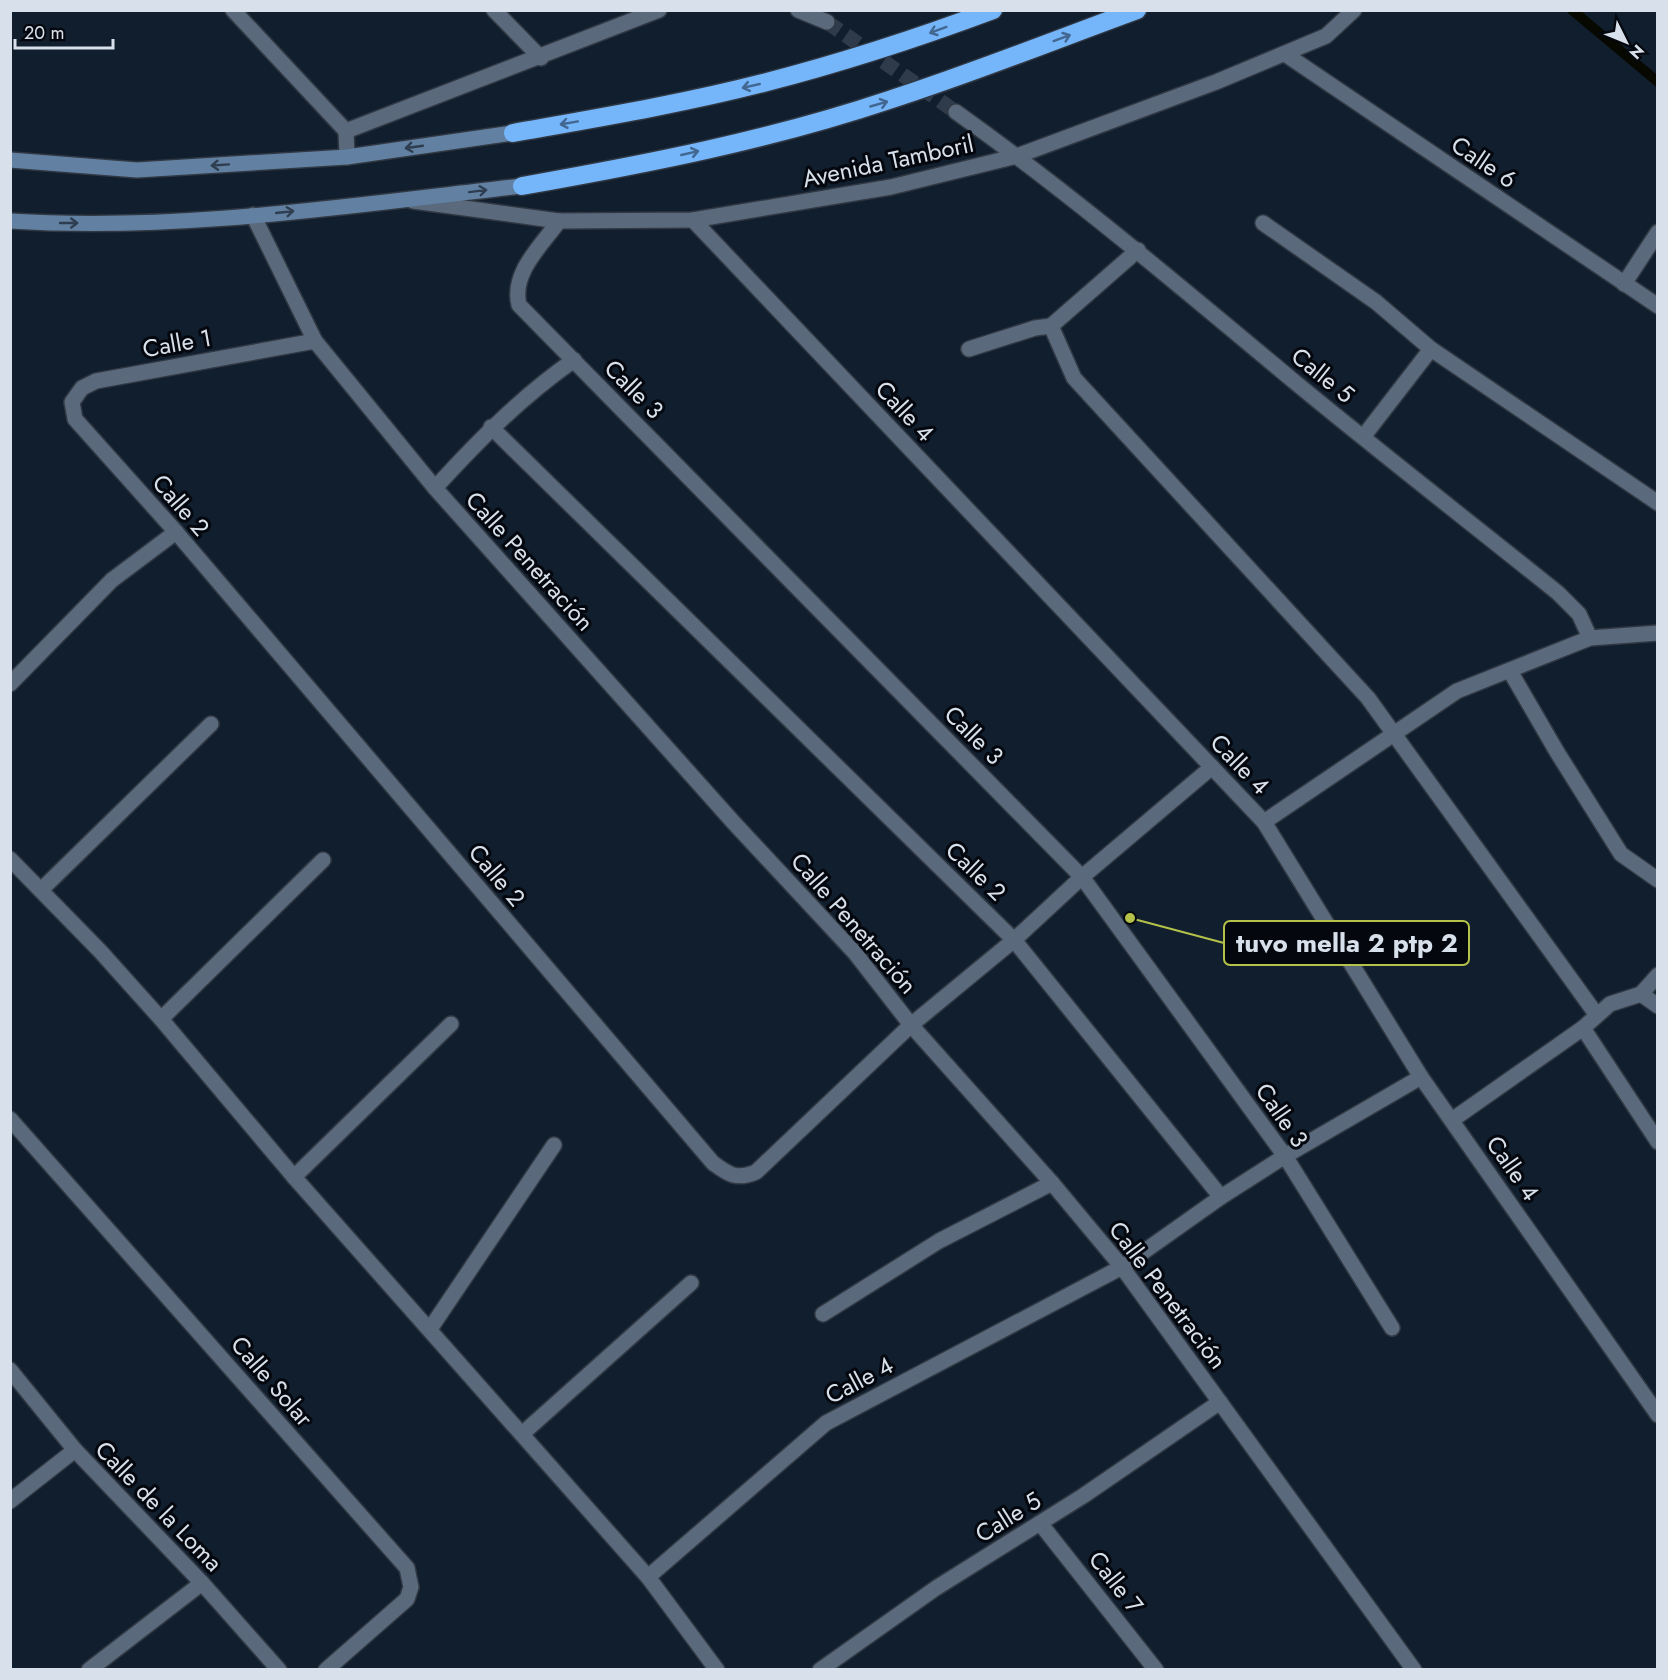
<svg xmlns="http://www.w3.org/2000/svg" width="1668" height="1680" font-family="Jost,sans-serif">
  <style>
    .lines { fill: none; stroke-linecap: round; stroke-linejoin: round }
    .stream { stroke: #070900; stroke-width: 10 }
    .minor-tunnel { stroke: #2f3b4a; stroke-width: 15; stroke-dasharray: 15 8; stroke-linecap: butt }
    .service-casing { stroke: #303843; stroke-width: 18 }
    .minor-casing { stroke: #303843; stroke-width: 18 }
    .secondary-casing { stroke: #303843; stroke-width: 18 }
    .motorway-casing { stroke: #303843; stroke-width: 21 }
    .service { stroke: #5a697b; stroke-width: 15 }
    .minor { stroke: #5a697b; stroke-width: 15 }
    .secondary { stroke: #6280a1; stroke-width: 15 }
    .motorway { stroke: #75b5fa; stroke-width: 18 }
    .oneway { stroke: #426790 }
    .oneway2 { stroke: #2e3e50 }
    .labels { text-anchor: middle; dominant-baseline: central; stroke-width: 6; stroke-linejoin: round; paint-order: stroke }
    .street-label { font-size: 24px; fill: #d8e1eb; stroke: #04080e }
    .leader { fill: none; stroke: #b4c24a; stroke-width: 2 }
    .callout-dot { fill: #b4c24a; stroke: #04080e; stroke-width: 2 }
    .callout { fill: #04080e; stroke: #b4c24a; stroke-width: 2 }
    .callout-label { font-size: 26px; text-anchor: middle; font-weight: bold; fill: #d8e1eb }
  </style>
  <rect width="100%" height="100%" fill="#111e2d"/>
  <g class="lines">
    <!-- stream -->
    <path class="stream" d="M 1572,10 L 1658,82"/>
    <!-- minor-tunnel -->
    <path class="minor-tunnel" d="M 827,22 L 956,112"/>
    <defs>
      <path id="service" d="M 1624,284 L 1658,232"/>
      <g id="minor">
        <path d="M 233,10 L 346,131 L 659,10"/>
        <path d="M 494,10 L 541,58"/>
        <path d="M 798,10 L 827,22"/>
        <path d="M 1285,54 L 1658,306"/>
        <path d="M 956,112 C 1074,196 1184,290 1296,383 C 1382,454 1471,523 1558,593 L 1579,614 L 1590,638"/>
        <path d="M 346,131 L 347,157"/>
        <path d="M 413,201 L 559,221 L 693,220 L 891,187 L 1017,156 L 1216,82 L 1326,36 L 1354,10"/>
        <path d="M 253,215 L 315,341 L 435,488 L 734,823 L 855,953 L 911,1025 L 1052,1183 L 1122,1267 L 1414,1670"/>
        <path d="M 693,220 L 1264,822 L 1421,1077 L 1658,1415"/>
        <path d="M 559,221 C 541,246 511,273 519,305 L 1082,877 L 1285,1156 L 1392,1328"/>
        <path d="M 1263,223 L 1376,302 L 1431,349 L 1658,503"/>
        <path d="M 1138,250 L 1051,326 L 1074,378 L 1368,698 L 1596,1014"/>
        <path d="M 315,341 L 96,381 L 82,388 L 72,402 L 75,419 L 176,532 L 713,1163 C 729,1175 737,1180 756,1172 L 911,1025 L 1014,940 L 1082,877 L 1212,767"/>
        <path d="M 969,349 L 1035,328 L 1051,326"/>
        <path d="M 491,427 L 1014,940 L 1221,1197"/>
        <path d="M 1363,437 L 1431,349"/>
        <path d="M 435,488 C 478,441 521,397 574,360"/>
        <path d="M 1510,671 L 1557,752 L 1621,854 L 1658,880"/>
        <path d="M 10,684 L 112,580 L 176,532"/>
        <path d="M 1264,822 L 1457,691 L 1590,638 L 1658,633"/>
        <path d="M 10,859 L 100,951 L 161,1019 L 294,1177 L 648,1577 L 717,1670"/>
        <path d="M 41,890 L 211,724"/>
        <path d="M 1641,994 L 1658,1006"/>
        <path d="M 161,1019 L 323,860"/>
        <path d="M 1583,1028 L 1658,1142"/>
        <path d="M 10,1119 L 407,1568 L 411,1587 L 407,1599 L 326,1670"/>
        <path d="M 1452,1120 L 1583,1028 L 1610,1004 L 1641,994 L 1658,975"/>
        <path d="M 294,1177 L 451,1024"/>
        <path d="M 823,1314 L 939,1241 L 1052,1183"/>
        <path d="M 430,1329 L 554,1145"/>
        <path d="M 10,1370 L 75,1450 L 202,1583 L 279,1670"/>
        <path d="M 522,1434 L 691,1283"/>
        <path d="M 10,1501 L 75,1450"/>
        <path d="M 1040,1523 L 1156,1670"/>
        <path d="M 648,1577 L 826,1423 L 1122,1267 L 1221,1197 L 1285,1156 L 1421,1077"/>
        <path d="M 89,1670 L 202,1583"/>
        <path d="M 820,1670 L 936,1588 L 1083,1496 L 1220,1402"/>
      </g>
      <g id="secondary">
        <path d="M 10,160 L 137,170 L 347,157 L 513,133"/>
        <path d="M 10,221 C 181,232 353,205 522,186"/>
      </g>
      <g id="motorway">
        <path d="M 513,133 C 597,118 681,104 763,83 C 841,63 918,38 993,10"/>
        <path d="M 522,186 C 646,164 770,140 889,100 C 973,73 1055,40 1137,10"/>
      </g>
    </defs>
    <!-- service casing -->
    <use href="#service" class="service-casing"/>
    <!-- minor casing -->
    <use href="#minor" class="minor-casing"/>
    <!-- secondary casing -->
    <use href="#secondary" class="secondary-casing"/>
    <!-- motorway casing -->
    <use href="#motorway" class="motorway-casing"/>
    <!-- service -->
    <use href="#service" class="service"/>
    <!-- minor -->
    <use href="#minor" class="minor"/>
    <!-- secondary -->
    <use href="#secondary" class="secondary"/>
    <!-- motorway -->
    <use href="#motorway" class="motorway"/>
  </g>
  <!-- one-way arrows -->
  <defs><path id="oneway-shaft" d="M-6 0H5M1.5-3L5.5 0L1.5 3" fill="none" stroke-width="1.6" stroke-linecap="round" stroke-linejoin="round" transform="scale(1.5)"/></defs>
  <g class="oneway">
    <use href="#oneway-shaft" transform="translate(938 30) rotate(160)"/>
    <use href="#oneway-shaft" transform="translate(1062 38) rotate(-20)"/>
    <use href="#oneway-shaft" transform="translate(751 86) rotate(167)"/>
    <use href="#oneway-shaft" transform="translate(879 104) rotate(-16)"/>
    <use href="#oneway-shaft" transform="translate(569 123) rotate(170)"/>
    <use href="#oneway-shaft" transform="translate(690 153) rotate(-13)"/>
  </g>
  <g class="oneway2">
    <use href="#oneway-shaft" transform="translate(414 147) rotate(172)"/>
    <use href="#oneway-shaft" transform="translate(220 165) rotate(176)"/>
    <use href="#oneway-shaft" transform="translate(478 191) rotate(-7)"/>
    <use href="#oneway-shaft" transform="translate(285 212) rotate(-6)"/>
    <use href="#oneway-shaft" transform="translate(69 223)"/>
  </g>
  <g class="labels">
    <!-- street labels -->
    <g class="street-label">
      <text transform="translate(888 161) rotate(-12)">Avenida Tamboril</text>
      <text transform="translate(1484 162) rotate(34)">Calle 6</text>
      <text transform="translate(177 343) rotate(-10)">Calle 1</text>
      <text transform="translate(1323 375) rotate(39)">Calle 5</text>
      <text transform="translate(634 389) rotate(45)">Calle 3</text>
      <text transform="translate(905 411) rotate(47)">Calle 4</text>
      <text transform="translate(181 505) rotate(49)">Calle 2</text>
      <text transform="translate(530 561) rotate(48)">Calle Penetración</text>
      <text transform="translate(974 735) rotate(45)">Calle 3</text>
      <text transform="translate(1240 764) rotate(46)">Calle 4</text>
      <text transform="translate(976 871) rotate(44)">Calle 2</text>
      <text transform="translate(497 875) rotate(50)">Calle 2</text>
      <text transform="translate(854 923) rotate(49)">Calle Penetración</text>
      <text transform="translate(1282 1115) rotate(55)">Calle 3</text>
      <text transform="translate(1513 1168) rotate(55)">Calle 4</text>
      <text transform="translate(1168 1295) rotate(53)">Calle Penetración</text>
      <text transform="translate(859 1380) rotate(-28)">Calle 4</text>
      <text transform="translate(272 1381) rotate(49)">Calle Solar</text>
      <text transform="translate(159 1506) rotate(46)">Calle de la Loma</text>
      <text transform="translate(1008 1517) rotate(-32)">Calle 5</text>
      <text transform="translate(1116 1582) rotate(52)">Calle 7</text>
    </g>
  </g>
  <!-- callouts -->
  <path class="leader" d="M1130 918L1224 943"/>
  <circle class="callout-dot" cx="1130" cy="918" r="6"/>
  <rect class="callout" x="1224" y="921" width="245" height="44" rx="6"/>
  <g class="callout-label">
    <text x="1347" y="952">tuvo mella 2 ptp 2</text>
  </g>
  <!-- border -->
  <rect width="1668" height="1680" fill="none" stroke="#d8e1eb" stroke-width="24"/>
  <!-- north arrow -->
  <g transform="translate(1626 42) rotate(133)" stroke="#04080e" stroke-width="4.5" paint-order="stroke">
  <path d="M0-4.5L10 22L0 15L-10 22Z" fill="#d8e1eb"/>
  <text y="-9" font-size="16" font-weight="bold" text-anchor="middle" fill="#d8e1eb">N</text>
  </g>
  <!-- scale -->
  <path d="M15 39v9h98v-9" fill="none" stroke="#d8e1eb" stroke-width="3"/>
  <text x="24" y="39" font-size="18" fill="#d8e1eb" stroke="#04080e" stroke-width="4.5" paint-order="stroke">20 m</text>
</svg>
